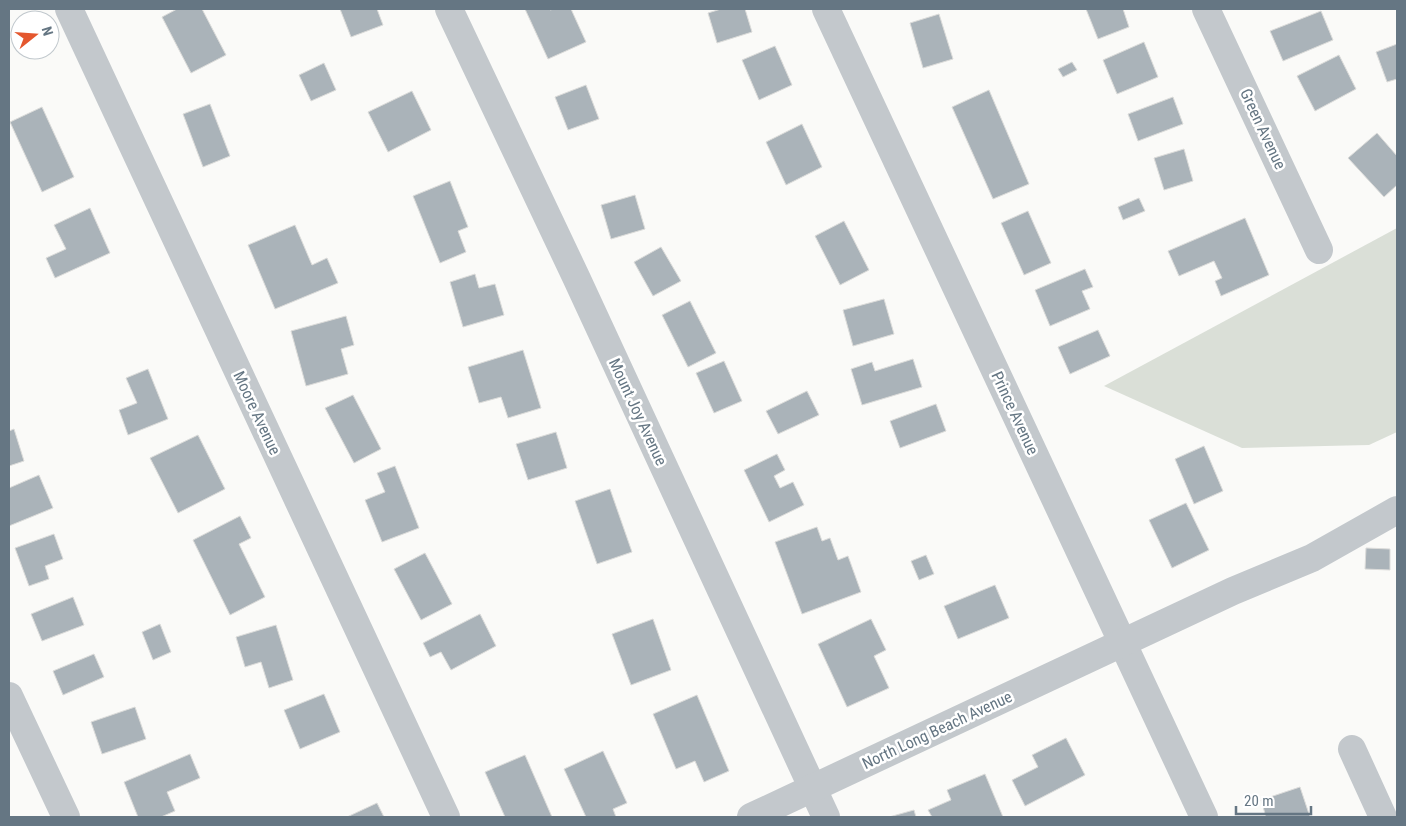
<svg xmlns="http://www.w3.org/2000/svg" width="1406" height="826" font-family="'Roboto Condensed',sans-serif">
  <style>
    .green { fill: #dadfd7 }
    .building { fill: #aab3b9; stroke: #dcdcda }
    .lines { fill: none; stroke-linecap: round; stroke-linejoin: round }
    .minor { stroke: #c3c8cc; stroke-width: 28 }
    .labels { text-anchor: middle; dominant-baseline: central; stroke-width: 5; stroke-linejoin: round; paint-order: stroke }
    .street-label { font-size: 16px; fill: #657683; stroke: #fff }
  </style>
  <rect width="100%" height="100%" fill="#fafaf8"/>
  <!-- green -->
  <path class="green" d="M 1397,228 L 1397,432 L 1369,445 L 1242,448 L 1104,386 Z"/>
  <!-- building -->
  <g class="building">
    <path d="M 177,9 L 202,9 L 226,55 L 191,73 L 162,17 Z"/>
    <path d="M 340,9 L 377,9 L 383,25 L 351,37 Z"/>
    <path d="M 525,9 L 549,9 L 550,10 L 554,9 L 571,9 L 586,42 L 548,59 Z"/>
    <path d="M 721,9 L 745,9 L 752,32 L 717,43 L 708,13 Z"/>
    <path d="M 1086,9 L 1123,9 L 1129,27 L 1098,39 Z"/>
    <path d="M 1321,11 L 1333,40 L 1283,61 L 1270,31 Z"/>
    <path d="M 939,14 L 953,59 L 923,68 L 910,23 Z"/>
    <path d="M 1144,42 L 1158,77 L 1117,94 L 1103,60 Z"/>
    <path d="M 1397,44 L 1397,79 L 1387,82 L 1376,52 Z"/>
    <path d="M 775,46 L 792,85 L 759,100 L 742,60 Z"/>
    <path d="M 1339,55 L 1356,89 L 1315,111 L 1297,76 Z"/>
    <path d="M 1072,62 L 1077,70 L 1063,77 L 1058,69 Z"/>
    <path d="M 324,63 L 336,90 L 311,101 L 299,75 Z"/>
    <path d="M 586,85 L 599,119 L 568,130 L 555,97 Z"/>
    <path d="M 989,90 L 1029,184 L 993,199 L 952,107 Z"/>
    <path d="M 412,91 L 431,130 L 388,152 L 368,112 Z"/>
    <path d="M 1173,97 L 1183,124 L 1138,141 L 1128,114 Z"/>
    <path d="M 210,104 L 230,156 L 203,167 L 183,114 Z"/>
    <path d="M 42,107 L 74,177 L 42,192 L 10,122 Z"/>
    <path d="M 802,124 L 822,167 L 786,185 L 766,142 Z"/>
    <path d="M 1377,133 L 1397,156 L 1397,185 L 1384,197 L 1348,158 Z"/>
    <path d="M 1184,149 L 1193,181 L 1164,190 L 1154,158 Z"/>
    <path d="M 450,181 L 468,227 L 458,231 L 466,252 L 440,263 L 413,196 Z"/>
    <path d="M 635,195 L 645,229 L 611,239 L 601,205 Z"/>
    <path d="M 1139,198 L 1145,211 L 1123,220 L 1118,207 Z"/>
    <path d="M 90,208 L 110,253 L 55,278 L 46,258 L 66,249 L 54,225 Z"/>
    <path d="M 1028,211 L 1051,263 L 1024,275 L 1001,223 Z"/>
    <path d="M 1245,218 L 1269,275 L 1221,296 L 1215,281 L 1222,278 L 1214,261 L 1179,276 L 1168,251 Z"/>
    <path d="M 844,221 L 869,270 L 840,285 L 815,236 Z"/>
    <path d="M 295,225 L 312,265 L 327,258 L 338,283 L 275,309 L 248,245 Z"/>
    <path d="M 661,247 L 681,281 L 653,296 L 634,262 Z"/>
    <path d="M 1085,269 L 1093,287 L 1082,291 L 1090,309 L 1050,326 L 1035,290 Z"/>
    <path d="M 475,274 L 479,288 L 495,284 L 504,315 L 463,327 L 450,282 Z"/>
    <path d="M 884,299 L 894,334 L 853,346 L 843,310 Z"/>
    <path d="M 690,301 L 716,353 L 688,367 L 662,315 Z"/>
    <path d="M 346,316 L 354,345 L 341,349 L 348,374 L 306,386 L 291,331 Z"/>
    <path d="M 1098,330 L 1110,356 L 1070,374 L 1058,347 Z"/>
    <path d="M 523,350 L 541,408 L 508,418 L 501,397 L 479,403 L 468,367 Z"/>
    <path d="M 913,359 L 922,387 L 862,405 L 851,369 L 872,362 L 875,371 Z"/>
    <path d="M 724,361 L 742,401 L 714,413 L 696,373 Z"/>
    <path d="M 148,369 L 168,419 L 128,435 L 119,410 L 137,403 L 126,378 Z"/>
    <path d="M 807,391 L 819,415 L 778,434 L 766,411 Z"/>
    <path d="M 353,395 L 381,449 L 354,463 L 325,408 Z"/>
    <path d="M 936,404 L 946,431 L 900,448 L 890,421 Z"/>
    <path d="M 14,429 L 24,461 L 9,466 L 9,431 Z"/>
    <path d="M 556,432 L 567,468 L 528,480 L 516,444 Z"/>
    <path d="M 198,435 L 225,489 L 178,513 L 150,458 Z"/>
    <path d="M 1204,446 L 1223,491 L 1194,504 L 1175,459 Z"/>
    <path d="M 777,454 L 785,470 L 774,476 L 780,488 L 793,482 L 804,505 L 769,522 L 744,470 Z"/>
    <path d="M 395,466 L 419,528 L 382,542 L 365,500 L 385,492 L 377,473 Z"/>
    <path d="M 39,475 L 53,508 L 9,526 L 9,488 Z"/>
    <path d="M 610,489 L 632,552 L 597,564 L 575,501 Z"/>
    <path d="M 1186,503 L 1209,550 L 1172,568 L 1149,520 Z"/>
    <path d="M 240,516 L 251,538 L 239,544 L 265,597 L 230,615 L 193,540 Z"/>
    <path d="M 817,527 L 822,541 L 830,538 L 838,560 L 848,556 L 861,592 L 802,614 L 775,542 Z"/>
    <path d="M 54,534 L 63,559 L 45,566 L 49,579 L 29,586 L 15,548 Z"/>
    <path d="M 1366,548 L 1390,549 L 1390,570 L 1365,569 Z"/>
    <path d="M 425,553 L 452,604 L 421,620 L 394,569 Z"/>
    <path d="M 926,555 L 934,574 L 919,580 L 911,561 Z"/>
    <path d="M 995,585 L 1009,618 L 958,639 L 944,606 Z"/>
    <path d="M 73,597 L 84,625 L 42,641 L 31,614 Z"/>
    <path d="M 480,614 L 496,646 L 451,670 L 441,652 L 430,657 L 423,643 Z"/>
    <path d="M 653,619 L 671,670 L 631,685 L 612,634 Z"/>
    <path d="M 871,619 L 886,650 L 874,656 L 889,688 L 847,707 L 818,644 Z"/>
    <path d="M 160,624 L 171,652 L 153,660 L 142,632 Z"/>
    <path d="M 276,625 L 293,680 L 269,688 L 261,662 L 245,667 L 236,637 Z"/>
    <path d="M 94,654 L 104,677 L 63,695 L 53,671 Z"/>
    <path d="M 324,694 L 340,732 L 300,749 L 284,710 Z"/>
    <path d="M 697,695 L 729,771 L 704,782 L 695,761 L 676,769 L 653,714 Z"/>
    <path d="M 135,707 L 146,739 L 102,754 L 91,722 Z"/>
    <path d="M 1066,738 L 1085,775 L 1025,806 L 1012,780 L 1038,767 L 1032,755 Z"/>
    <path d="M 603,751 L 627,803 L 613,809 L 616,817 L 586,817 L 564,769 Z"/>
    <path d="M 190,754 L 200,778 L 167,792 L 175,811 L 161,817 L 138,817 L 124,782 Z"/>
    <path d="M 525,755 L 552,817 L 505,817 L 485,772 Z"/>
    <path d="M 985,774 L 1003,817 L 932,817 L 928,810 L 951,800 L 947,790 Z"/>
    <path d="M 1300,787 L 1310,817 L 1266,817 L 1261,800 Z"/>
    <path d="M 377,803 L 384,817 L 347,817 Z"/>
    <path d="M 914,810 L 916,817 L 889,817 Z"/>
  </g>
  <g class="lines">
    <!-- minor -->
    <g class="minor">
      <path d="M 69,9 L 446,817"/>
      <path d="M 449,9 L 576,277 L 826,817"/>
      <path d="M 826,9 L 1204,817"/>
      <path d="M 1206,9 L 1319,250"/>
      <path d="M 9,696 L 66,817"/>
      <path d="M 1352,749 L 1383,817"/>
      <path d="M 751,817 L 1233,591 L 1312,558 L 1397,510"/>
    </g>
  </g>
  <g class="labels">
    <!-- street labels -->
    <g class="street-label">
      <text transform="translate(1263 129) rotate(65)">Green Avenue</text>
      <text transform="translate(638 412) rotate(65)">Mount Joy Avenue</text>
      <text transform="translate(257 413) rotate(65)">Moore Avenue</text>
      <text transform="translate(1015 413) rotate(65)">Prince Avenue</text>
      <text transform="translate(937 730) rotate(-25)">North Long Beach Avenue</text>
    </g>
  </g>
  <!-- border -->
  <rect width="1406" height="826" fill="none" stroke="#657683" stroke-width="20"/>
  <!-- north arrow -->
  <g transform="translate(35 35) rotate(73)"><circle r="24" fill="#ffffff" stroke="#c1c8cd"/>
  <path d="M0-4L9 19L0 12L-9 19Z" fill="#e4572e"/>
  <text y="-8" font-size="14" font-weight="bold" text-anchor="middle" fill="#657683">N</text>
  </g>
  <!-- scale -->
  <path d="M1236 806v8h75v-8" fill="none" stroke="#657683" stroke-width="2.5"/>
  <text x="1244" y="806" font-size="15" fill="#657683" stroke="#ffffff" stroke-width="4" paint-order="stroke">20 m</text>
</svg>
